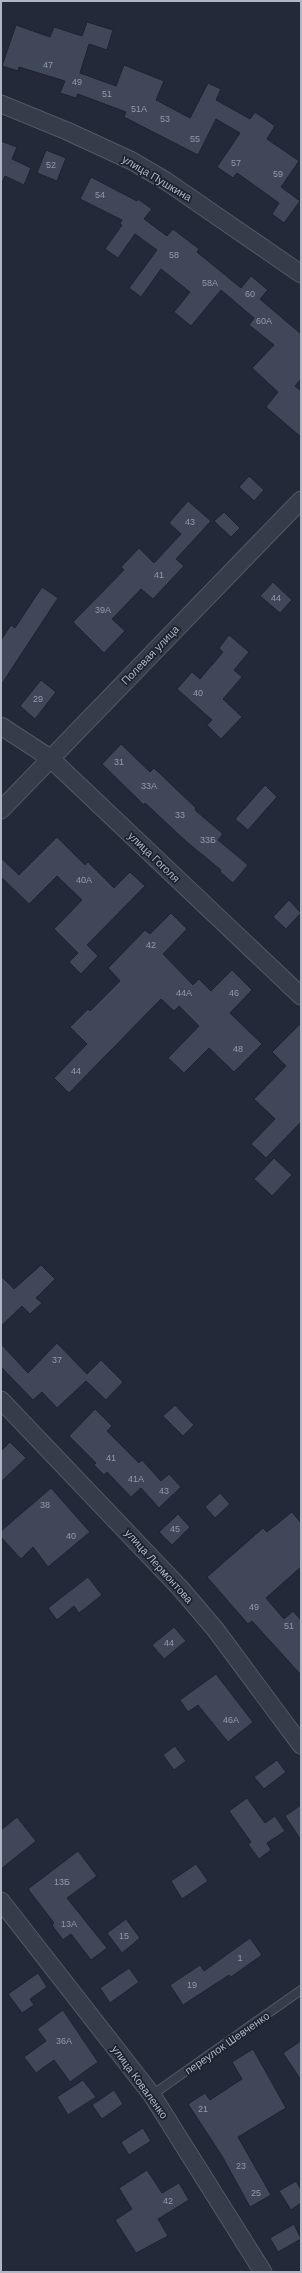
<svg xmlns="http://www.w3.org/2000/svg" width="302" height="2273" font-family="Arial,sans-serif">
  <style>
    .building { fill: #3f4758; stroke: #1e2330 }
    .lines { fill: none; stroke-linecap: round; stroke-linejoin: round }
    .service-casing { stroke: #545967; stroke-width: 10 }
    .minor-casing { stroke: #545967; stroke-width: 19 }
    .service { stroke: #363c49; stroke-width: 8 }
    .minor { stroke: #363c49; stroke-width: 17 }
    .labels { text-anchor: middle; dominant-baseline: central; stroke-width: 3.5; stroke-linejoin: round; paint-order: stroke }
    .number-label { font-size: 9px; fill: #949aaa }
    .street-label { font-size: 11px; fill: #b1b6c5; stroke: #1c212e }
  </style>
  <rect width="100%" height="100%" fill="#232938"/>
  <!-- building -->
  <g class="building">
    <path d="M 87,22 L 113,30 L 107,50 L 89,44 L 80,73 L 116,86 L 124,65 L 164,81 L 156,100 L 190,118 L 208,83 L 221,89 L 216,100 L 250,119 L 255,112 L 275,126 L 267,139 L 299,161 L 281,187 L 300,201 L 284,223 L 272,214 L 279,203 L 237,173 L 233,178 L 217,167 L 240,133 L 216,119 L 198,155 L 124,117 L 126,112 L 78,94 L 76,98 L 60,93 L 65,81 L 19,67 L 18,71 L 2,66 L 16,25 L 50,37 L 54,27 L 82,36 Z"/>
    <path d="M 1,141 L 17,147 L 12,159 L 31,168 L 24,185 L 5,176 L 1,185 Z"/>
    <path d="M 46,150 L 66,158 L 57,181 L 37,173 Z"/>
    <path d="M 91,177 L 137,201 L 138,199 L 152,209 L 144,219 L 167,236 L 173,229 L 199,249 L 197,252 L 241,288 L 251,276 L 268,290 L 260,299 L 301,334 L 301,379 L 295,386 L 301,391 L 301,437 L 266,407 L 278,392 L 252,368 L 274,345 L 249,325 L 254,318 L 221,290 L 191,326 L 174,312 L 190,292 L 161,269 L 141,297 L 129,288 L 157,250 L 135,234 L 118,258 L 105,249 L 122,225 L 120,224 L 122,220 L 80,199 Z"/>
    <path d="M 249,476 L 264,490 L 254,501 L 239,487 Z"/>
    <path d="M 188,501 L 211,521 L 176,559 L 184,566 L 153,599 L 141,589 L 112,619 L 125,631 L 104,653 L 73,622 L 124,570 L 121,567 L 139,548 L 154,563 L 181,534 L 169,523 Z"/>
    <path d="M 224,512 L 240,528 L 231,537 L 214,521 Z"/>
    <path d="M 273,582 L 292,600 L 280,613 L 260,596 Z"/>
    <path d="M 42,587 L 58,598 L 1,685 L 1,640 L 11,625 L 15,628 Z"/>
    <path d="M 229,635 L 249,652 L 234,670 L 242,677 L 223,699 L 242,717 L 221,739 L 207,725 L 212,720 L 177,689 L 192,672 L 200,679 L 223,652 L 219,648 Z"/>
    <path d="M 41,680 L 56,692 L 35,719 L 20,706 Z"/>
    <path d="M 121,744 L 150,772 L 154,768 L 196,808 L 195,810 L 223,834 L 218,840 L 248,865 L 233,883 L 220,872 L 221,870 L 188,843 L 145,803 L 144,805 L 102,764 Z"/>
    <path d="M 265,785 L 277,797 L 248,830 L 235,819 Z"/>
    <path d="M 57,837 L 85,865 L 88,862 L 114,888 L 130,872 L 145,886 L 87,945 L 98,956 L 81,974 L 69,962 L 78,953 L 54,929 L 82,900 L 57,876 L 29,904 L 1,877 L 1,858 L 19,875 Z"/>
    <path d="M 289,900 L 301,913 L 286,929 L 273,917 Z"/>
    <path d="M 171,913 L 187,929 L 163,954 L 193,985 L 199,979 L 211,991 L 232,970 L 252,990 L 230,1013 L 262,1044 L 234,1072 L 209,1048 L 184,1073 L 168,1058 L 199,1026 L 179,1006 L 174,1011 L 161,999 L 69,1093 L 54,1078 L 87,1044 L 70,1027 L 88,1009 L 90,1011 L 120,981 L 108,968 L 145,930 L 150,934 Z"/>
    <path d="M 301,1023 L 301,1122 L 266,1158 L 251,1144 L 275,1119 L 254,1099 L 286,1066 L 272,1052 Z"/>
    <path d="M 274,1158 L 292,1175 L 272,1196 L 254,1179 Z"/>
    <path d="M 41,1265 L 55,1279 L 36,1298 L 42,1303 L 30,1314 L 22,1306 L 1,1326 L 1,1276 L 14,1289 Z"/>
    <path d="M 57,1343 L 87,1374 L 101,1360 L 123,1382 L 106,1400 L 86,1381 L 57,1408 L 42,1392 L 33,1400 L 1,1367 L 1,1344 L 28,1373 Z"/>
    <path d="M 175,1405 L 194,1425 L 183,1436 L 163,1416 Z"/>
    <path d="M 95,1409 L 112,1426 L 107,1431 L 139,1463 L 142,1460 L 161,1481 L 169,1474 L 181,1487 L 159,1508 L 141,1488 L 131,1497 L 107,1472 L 104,1475 L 94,1465 L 96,1463 L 69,1436 Z"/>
    <path d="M 10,1442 L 26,1458 L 1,1482 L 1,1451 Z"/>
    <path d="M 51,1488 L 90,1532 L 48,1567 L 33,1547 L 21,1559 L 1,1537 L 1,1531 Z"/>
    <path d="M 220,1493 L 230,1504 L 215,1518 L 205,1507 Z"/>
    <path d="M 292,1512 L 301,1523 L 301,1567 L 266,1598 L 284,1619 L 293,1611 L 301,1620 L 301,1675 L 252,1621 L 248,1624 L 207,1577 L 263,1528 L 267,1532 Z"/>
    <path d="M 178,1514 L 190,1527 L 172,1545 L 159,1532 Z"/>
    <path d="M 88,1577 L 102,1595 L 79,1613 L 74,1606 L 57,1620 L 48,1608 Z"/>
    <path d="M 174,1627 L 186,1641 L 164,1659 L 152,1645 Z"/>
    <path d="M 216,1674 L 253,1722 L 228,1742 L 198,1705 L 188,1712 L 180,1700 Z"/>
    <path d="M 175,1746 L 186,1761 L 174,1770 L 163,1755 Z"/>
    <path d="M 277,1760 L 286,1772 L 264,1789 L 254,1777 Z"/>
    <path d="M 247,1798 L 265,1823 L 275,1816 L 285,1831 L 267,1843 L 271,1850 L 259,1859 L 248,1844 L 251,1842 L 229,1811 Z"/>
    <path d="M 301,1805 L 301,1840 L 285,1816 Z"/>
    <path d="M 17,1817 L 36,1841 L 1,1869 L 1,1830 Z"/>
    <path d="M 78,1851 L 97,1876 L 67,1898 L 107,1948 L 91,1960 L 71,1934 L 63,1940 L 52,1925 L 54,1923 L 28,1889 Z"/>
    <path d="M 196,1864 L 208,1881 L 182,1899 L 171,1881 Z"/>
    <path d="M 126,1919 L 140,1938 L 122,1953 L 107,1933 Z"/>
    <path d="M 250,1938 L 262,1955 L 231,1977 L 229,1975 L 183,2005 L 170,1985 L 200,1965 L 204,1971 Z"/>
    <path d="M 129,1968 L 139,1982 L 110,2003 L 100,1988 Z"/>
    <path d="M 38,1973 L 47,1987 L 30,1999 L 34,2005 L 22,2013 L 8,1994 Z"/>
    <path d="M 63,2010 L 98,2062 L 70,2082 L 54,2060 L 36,2073 L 24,2057 L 46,2041 L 37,2029 Z"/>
    <path d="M 301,2041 L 301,2080 L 283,2053 Z"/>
    <path d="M 253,2049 L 286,2108 L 238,2137 L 271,2195 L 250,2207 L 222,2156 L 188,2104 L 205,2093 L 210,2100 L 242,2079 L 232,2062 Z"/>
    <path d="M 83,2080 L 96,2097 L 68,2115 L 57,2097 Z"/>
    <path d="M 114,2090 L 123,2104 L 102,2119 L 92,2105 Z"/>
    <path d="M 143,2128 L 151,2141 L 129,2155 L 121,2142 Z"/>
    <path d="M 147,2170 L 162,2193 L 179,2183 L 189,2200 L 158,2219 L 168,2236 L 136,2253 L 115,2220 L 132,2209 L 119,2188 Z"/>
    <path d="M 296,2181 L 301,2190 L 301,2203 L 291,2210 L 279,2191 Z"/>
    <path d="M 294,2224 L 301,2239 L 278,2252 L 270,2238 Z"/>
  </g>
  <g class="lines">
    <defs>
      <path id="service" d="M 152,2095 L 301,1990"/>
      <g id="minor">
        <path d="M 1,104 L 67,131 L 132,161 L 166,181 L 301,274"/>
        <path d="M 1,726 L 50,758 L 301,996"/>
        <path d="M 1,810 L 301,500"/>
        <path d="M 1,1400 L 181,1589 L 215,1629 L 301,1745"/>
        <path d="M 1,1901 L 152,2095 L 263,2272"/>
      </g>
    </defs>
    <!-- service casing -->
    <use href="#service" class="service-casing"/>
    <!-- minor casing -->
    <use href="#minor" class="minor-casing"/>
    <!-- service -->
    <use href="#service" class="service"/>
    <!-- minor -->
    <use href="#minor" class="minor"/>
  </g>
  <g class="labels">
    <!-- number labels -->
    <g class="number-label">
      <text x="48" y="65">47</text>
      <text x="77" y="82">49</text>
      <text x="107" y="94">51</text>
      <text x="139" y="109">51А</text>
      <text x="165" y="119">53</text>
      <text x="195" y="139">55</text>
      <text x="236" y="163">57</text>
      <text x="51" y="165">52</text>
      <text x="278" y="174">59</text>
      <text x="100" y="195">54</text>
      <text x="174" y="255">58</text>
      <text x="210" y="283">58А</text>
      <text x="250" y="294">60</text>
      <text x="264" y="321">60А</text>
      <text x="190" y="522">43</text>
      <text x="159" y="575">41</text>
      <text x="276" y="598">44</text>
      <text x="103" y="610">39А</text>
      <text x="198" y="693">40</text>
      <text x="38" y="699">29</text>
      <text x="119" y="762">31</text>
      <text x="149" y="786">33А</text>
      <text x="180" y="815">33</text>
      <text x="208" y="840">33Б</text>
      <text x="84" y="880">40А</text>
      <text x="151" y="945">42</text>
      <text x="184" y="993">44А</text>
      <text x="234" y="993">46</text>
      <text x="238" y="1049">48</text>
      <text x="76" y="1071">44</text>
      <text x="57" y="1360">37</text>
      <text x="111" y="1458">41</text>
      <text x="136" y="1479">41А</text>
      <text x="164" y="1491">43</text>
      <text x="45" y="1505">38</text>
      <text x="175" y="1529">45</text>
      <text x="71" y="1536">40</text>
      <text x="254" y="1607">49</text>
      <text x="289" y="1626">51</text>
      <text x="169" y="1643">44</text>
      <text x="231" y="1720">46А</text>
      <text x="62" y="1882">13Б</text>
      <text x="69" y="1924">13А</text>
      <text x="124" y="1936">15</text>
      <text x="240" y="1958">1</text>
      <text x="192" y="1985">19</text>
      <text x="64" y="2041">36А</text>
      <text x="203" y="2109">21</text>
      <text x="241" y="2166">23</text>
      <text x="256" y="2193">25</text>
      <text x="168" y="2201">42</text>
    </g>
    <!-- street labels -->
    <g class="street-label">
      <text transform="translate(157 178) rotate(31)">улица Пушкина</text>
      <text transform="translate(150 655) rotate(-46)">Полевая улица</text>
      <text transform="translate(154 857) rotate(44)">улица Гоголя</text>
      <text transform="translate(159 1566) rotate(48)">улица Лермонтова</text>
      <text transform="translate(227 2043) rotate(-35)">переулок Шевченко</text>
      <text transform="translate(140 2082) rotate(54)">улица Коваленко</text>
    </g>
  </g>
  <!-- border -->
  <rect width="302" height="2273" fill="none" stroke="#b1b6c5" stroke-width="4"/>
</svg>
